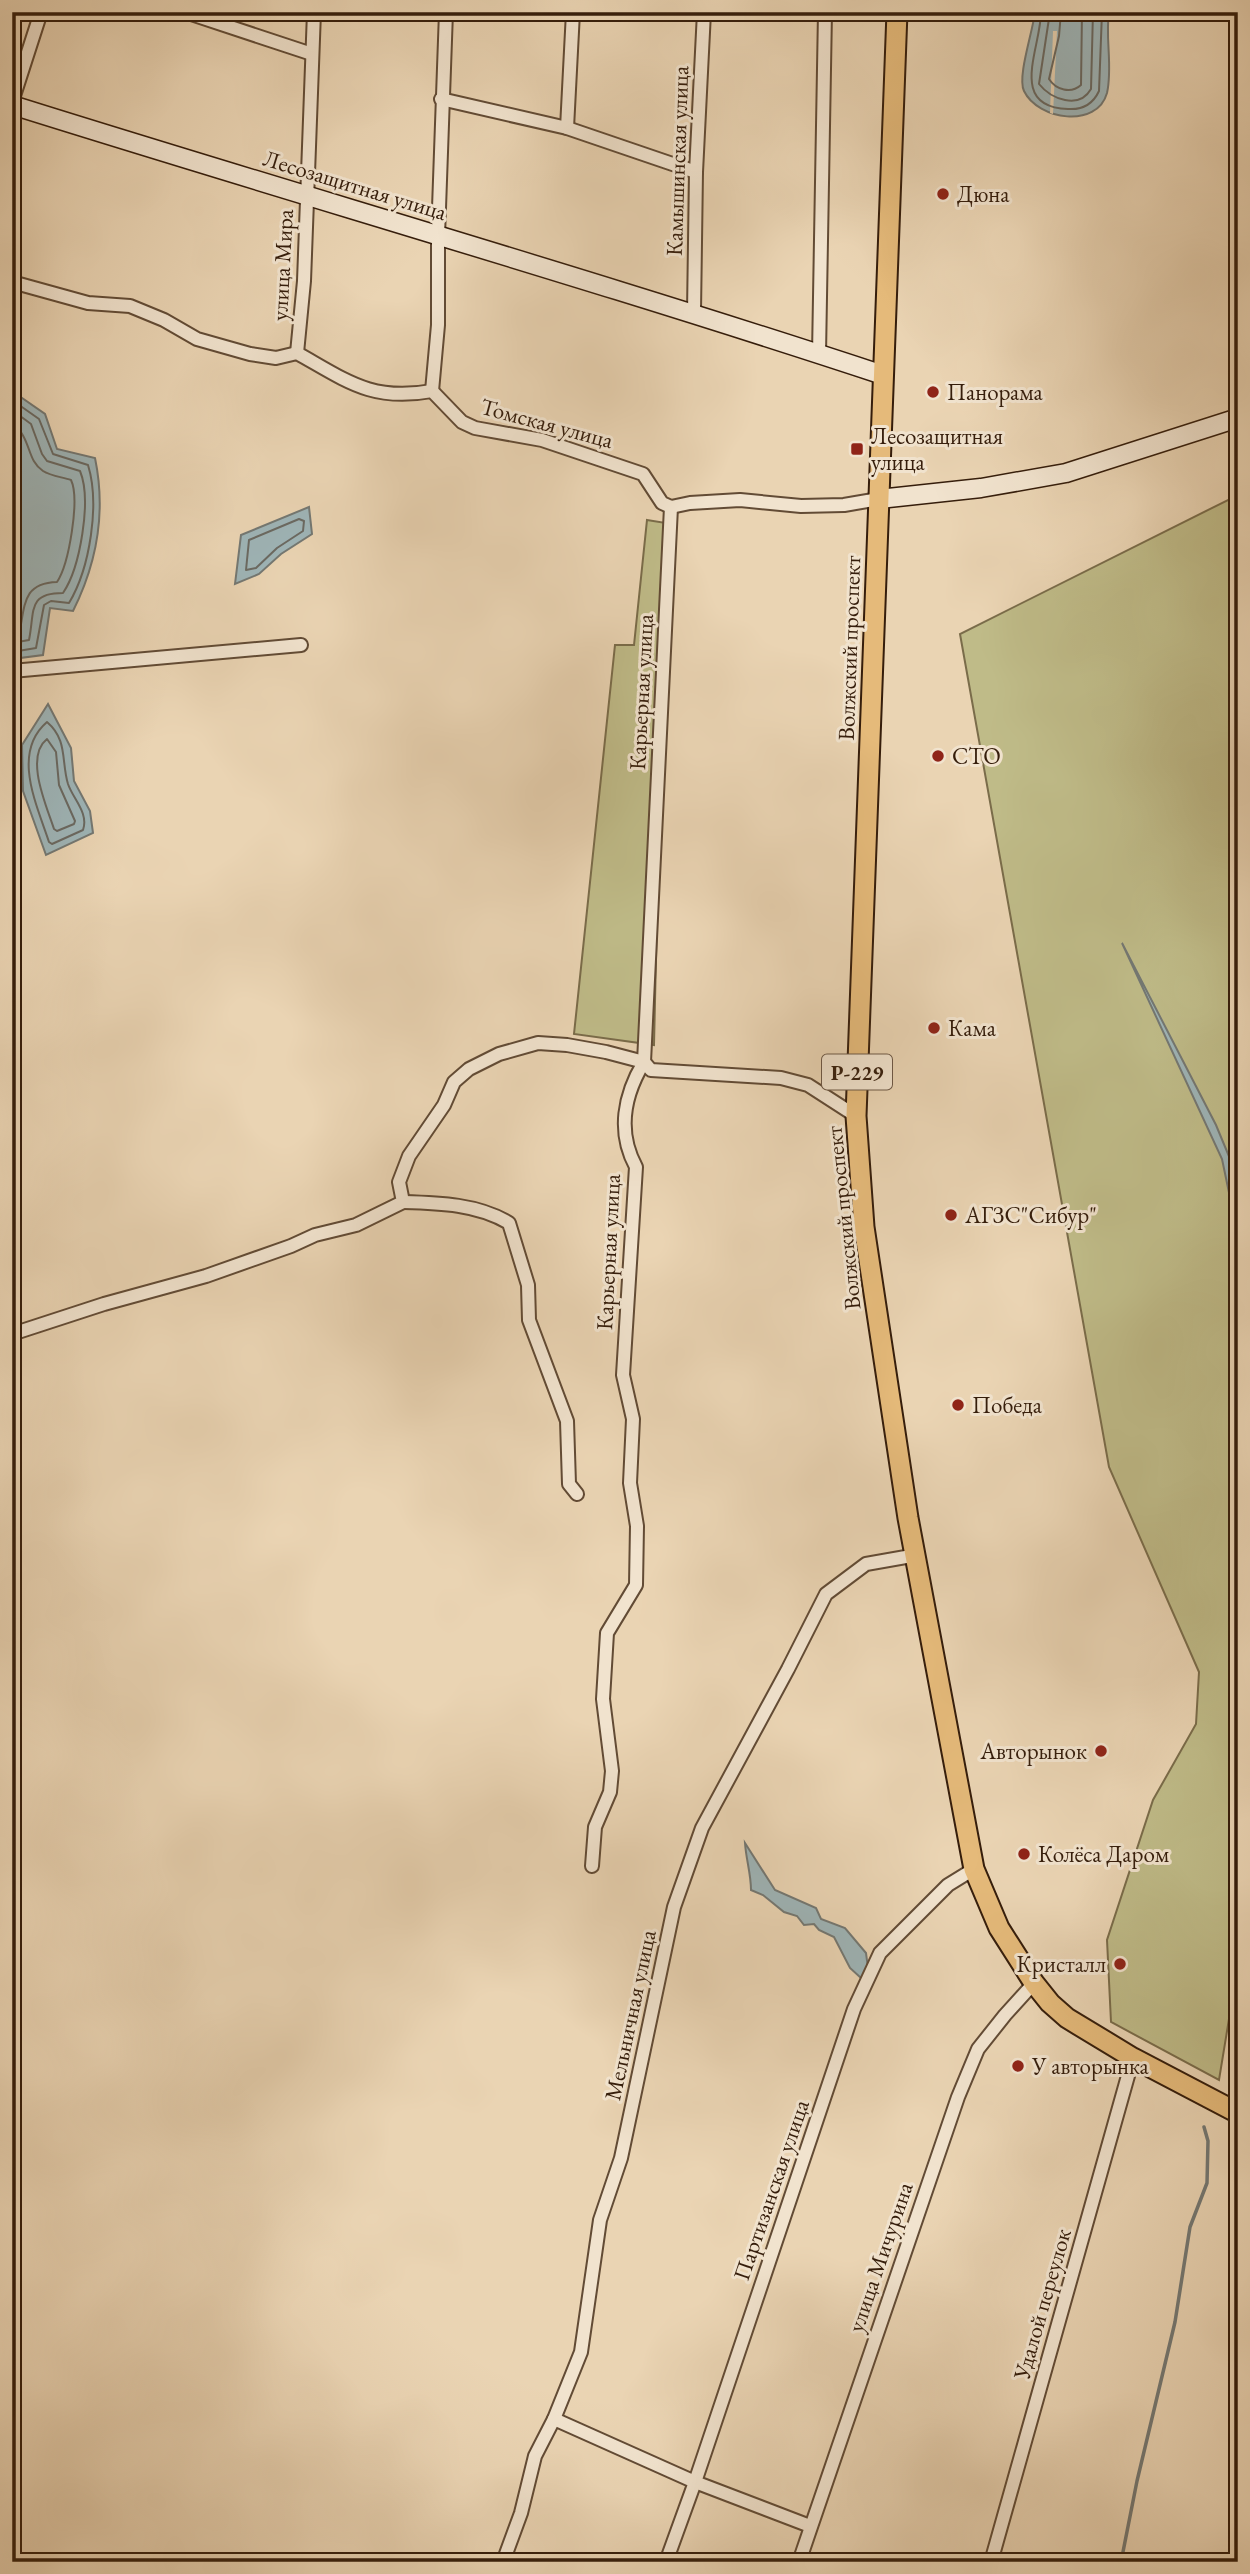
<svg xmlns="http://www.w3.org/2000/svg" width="1250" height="2574" font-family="'EB Garamond',serif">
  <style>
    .green { fill: #bfbb88; stroke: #7a6c4a; stroke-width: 2 }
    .water { fill: #9eb5b8; stroke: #747873; stroke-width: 2 }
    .pier { fill: #ead4b3 }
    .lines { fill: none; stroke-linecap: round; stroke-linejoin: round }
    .shore { stroke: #6a6962; stroke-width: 2 }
    .stream { stroke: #747873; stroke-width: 3.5 }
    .street-casing { stroke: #624b35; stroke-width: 16 }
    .secondary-casing { stroke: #351d0b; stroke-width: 21 }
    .primary-casing { stroke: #351d0b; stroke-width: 23 }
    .street { stroke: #f1e3ce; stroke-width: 12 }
    .secondary { stroke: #f1e3ce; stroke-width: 18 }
    .primary { stroke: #e5ba7a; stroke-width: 19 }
    .poi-dot { fill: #8f2418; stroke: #f1e3ce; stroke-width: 2.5 }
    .labels { text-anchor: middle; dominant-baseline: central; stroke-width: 6; stroke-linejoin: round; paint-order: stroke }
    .shield { fill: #f1e3ce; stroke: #6d5846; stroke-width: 2 }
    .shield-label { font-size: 21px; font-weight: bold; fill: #351d0b }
    .street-label { font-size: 23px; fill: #351d0b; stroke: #f1e3ce }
    .poi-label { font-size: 23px; fill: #351d0b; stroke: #f1e3ce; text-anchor: start }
  </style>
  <rect width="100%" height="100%" fill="#ead4b3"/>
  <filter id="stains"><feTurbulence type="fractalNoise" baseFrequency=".00286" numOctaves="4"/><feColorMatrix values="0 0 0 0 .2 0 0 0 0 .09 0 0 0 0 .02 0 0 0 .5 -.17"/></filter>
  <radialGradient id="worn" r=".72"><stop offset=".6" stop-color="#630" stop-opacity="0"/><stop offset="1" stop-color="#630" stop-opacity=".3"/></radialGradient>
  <!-- green -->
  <g class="green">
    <path d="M 1238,495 L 1238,1964 L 1219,2080 L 1111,2022 L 1107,1940 L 1153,1800 L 1196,1724 L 1199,1672 L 1109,1467 L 960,634 Z"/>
    <path d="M 647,520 L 666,523 L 654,1045 L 574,1034 L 615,645 L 634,645 Z"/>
  </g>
  <!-- water -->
  <g class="water">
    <path d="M 1035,12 L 1109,12 C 1105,38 1113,67 1107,93 C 1097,129 1038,120 1024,91 C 1017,77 1033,31 1035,12 Z"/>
    <path d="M 12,391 L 45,414 L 57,449 L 95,458 C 106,511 97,563 73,611 L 50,608 L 43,655 L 12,659 Z"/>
    <path d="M 309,507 L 312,534 L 281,554 L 259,574 L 235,584 L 241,535 Z"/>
    <path d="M 48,704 L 71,748 L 74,781 L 90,811 L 93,833 L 46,855 L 23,791 L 22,745 Z"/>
    <path d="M 1122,943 L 1216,1125 L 1238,1178 L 1238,1257 L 1232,1207 L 1222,1159 Z"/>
    <path d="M 745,1843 L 775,1890 L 816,1908 L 821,1919 L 845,1928 L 866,1953 L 868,1968 L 861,1978 L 850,1968 L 834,1937 L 819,1930 L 814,1924 L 804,1925 L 797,1916 L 784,1912 L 763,1895 L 751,1890 C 751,1874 746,1859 745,1843 Z"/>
  </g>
  <!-- pier -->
  <path class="pier" d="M 1053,31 L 1057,31 L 1053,114 L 1050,113 Z"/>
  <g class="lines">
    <!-- shore -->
    <g class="shore">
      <path d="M 1041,12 C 1041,48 1007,107 1068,109 C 1083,110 1093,104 1099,91 L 1102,12"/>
      <path d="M 1050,12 L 1039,84 C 1051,99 1079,110 1091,89 L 1093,12"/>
      <path d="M 1061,12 L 1059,36 L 1049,79 C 1056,90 1071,94 1081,85 L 1082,12"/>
      <path d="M 12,400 L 39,419 L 53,454 L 88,465 C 100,504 90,568 69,603 L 51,601 L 44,605 L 36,648 L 12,652"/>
      <path d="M 12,410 L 31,424 L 42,454 L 47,461 L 80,471 C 92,500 80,568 63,593 C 27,593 35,611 29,640 L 12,643"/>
      <path d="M 12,423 C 32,438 26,460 43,471 C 51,476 62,477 71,480 C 80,499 69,564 57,582 C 24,583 25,603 20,630 L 12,633"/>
      <path d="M 299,519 L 304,521 L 303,531 L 277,548 L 256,568 L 246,570 L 249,540 Z"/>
      <path d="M 47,722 C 68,740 61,761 68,784 C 73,799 89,813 83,830 L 52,844 L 49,842 C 37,805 11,753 47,722 Z"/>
      <path d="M 47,739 L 56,752 L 59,785 L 75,821 L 74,824 L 57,831 L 54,829 C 47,807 24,757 47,739 Z"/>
    </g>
    <!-- stream -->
    <path class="stream" d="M 1121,2562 L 1137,2481 L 1175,2322 L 1190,2227 L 1207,2183 L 1208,2141 L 1204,2127"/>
    <defs>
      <g id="street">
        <path d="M 185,12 L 312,54"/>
        <path d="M 441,99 L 567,128 L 696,172"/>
        <path d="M 12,102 L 41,12"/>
        <path d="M 567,128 L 573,12"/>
        <path d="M 12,282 L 88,303 L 130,306 L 164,320 L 197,339 L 250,354 L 276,358 L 297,353 C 347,381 372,402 432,391 L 462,422 L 475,428 L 542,440 L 643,474 L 662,503 L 671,507 L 690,503 L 740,500 L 801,506 L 844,505 L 879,499"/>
        <path d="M 694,312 L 696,172 L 704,12"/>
        <path d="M 297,353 L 304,281 L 314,12"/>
        <path d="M 819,354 L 825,12"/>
        <path d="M 432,391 L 438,325 L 438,236 L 446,12"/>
        <path d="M 12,671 L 301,645"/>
        <path d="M 403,1202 C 439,1203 478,1204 509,1223 L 528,1285 L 529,1320 L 567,1421 L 569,1484 L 577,1494"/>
        <path d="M 12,1334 L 104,1304 L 206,1276 L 291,1246 L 315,1235 L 356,1225 L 403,1202 L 399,1182 L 409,1156 L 444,1105 L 454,1082 L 469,1069 L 499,1054 L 538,1043 L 567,1045 L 606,1052 L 644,1062 L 651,1070 L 781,1078 L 808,1085 L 856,1116"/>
        <path d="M 592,1866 L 595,1827 L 610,1792 L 612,1771 L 603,1699 L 607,1633 L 636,1585 L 637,1526 L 630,1483 L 633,1419 L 623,1375 L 636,1167 C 617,1132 624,1095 644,1062 L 671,507"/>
        <path d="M 554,2419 L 695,2482 L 810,2526"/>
        <path d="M 503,2562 L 521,2513 L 535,2456 L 554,2419 L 581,2352 L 600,2220 L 621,2158 L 674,1907 L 702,1828 L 788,1669 L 826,1594 L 866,1564 L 917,1555"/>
        <path d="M 666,2562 L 695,2482 L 854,2009 L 880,1953 L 948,1885 L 974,1869"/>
        <path d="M 799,2562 L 958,2097 L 978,2049 L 1005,2015 L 1034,1983"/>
        <path d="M 991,2562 L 1133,2058"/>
      </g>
      <g id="secondary">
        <path d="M 12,105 C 302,196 595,280 883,375"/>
        <path d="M 879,499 L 981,488 L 1066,473 L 1238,418"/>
      </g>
      <path id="primary" d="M 897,12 L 856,1116 L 864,1227 L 908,1518 L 974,1869 L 999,1928 L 1034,1983 L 1050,2003 L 1067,2018 L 1133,2058 L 1238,2113"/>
    </defs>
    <!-- street casing -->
    <use href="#street" class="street-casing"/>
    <!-- secondary casing -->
    <use href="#secondary" class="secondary-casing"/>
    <!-- primary casing -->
    <use href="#primary" class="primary-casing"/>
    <!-- street -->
    <use href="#street" class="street"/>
    <!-- secondary -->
    <use href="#secondary" class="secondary"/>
    <!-- primary -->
    <use href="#primary" class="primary"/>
  </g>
  <!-- markers -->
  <g class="poi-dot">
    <circle cx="943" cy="194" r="7"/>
    <circle cx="933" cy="392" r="7"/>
    <rect x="850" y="442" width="14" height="14" rx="3.5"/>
    <circle cx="938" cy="756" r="7"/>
    <circle cx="934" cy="1028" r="7"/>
    <circle cx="951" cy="1215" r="7"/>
    <circle cx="958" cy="1405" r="7"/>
    <circle cx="1101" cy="1751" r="7"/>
    <circle cx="1024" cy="1854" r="7"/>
    <circle cx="1120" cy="1964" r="7"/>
    <circle cx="1018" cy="2066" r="7"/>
  </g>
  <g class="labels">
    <!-- shield labels -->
    <rect class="shield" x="822" y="1054.5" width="70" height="35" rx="5"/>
    <g class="shield-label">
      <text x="857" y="1072">Р-229</text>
    </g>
    <!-- street labels -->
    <g class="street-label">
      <text transform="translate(677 161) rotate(-88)">Камышинская улица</text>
      <text transform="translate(355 185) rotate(17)">Лесозащитная улица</text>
      <text transform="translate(282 265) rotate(-87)">улица Мира</text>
      <text transform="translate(547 423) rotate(15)">Томская улица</text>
      <text transform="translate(849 648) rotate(-88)">Волжский проспект</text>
      <text transform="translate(641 692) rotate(-87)">Карьерная улица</text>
      <text transform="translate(843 1218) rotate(-96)">Волжский проспект</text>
      <text transform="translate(608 1252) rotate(-87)">Карьерная улица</text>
      <text transform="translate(630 2015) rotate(-78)">Мельничная улица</text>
      <text transform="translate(771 2190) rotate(-71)">Партизанская улица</text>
      <text transform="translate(880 2257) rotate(-71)">улица Мичурина</text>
      <text transform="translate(1042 2304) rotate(-74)">Удалой переулок</text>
    </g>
    <!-- poi labels -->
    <g class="poi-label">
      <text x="957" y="194">Дюна</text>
      <text x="947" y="392">Панорама</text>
      <text x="871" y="436">Лесозащитная<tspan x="871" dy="26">улица</tspan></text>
      <text x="952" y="756">СТО</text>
      <text x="948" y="1028">Кама</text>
      <text x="965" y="1215">АГЗС"Сибур"</text>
      <text x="972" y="1405">Победа</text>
      <text x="1087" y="1751" text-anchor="end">Авторынок</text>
      <text x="1038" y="1854">Колёса Даром</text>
      <text x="1106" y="1964" text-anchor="end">Кристалл</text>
      <text x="1032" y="2066">У авторынка</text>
    </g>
  </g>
  <!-- margin -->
  <rect width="1250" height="2574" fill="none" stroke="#ead4b3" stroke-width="42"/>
  <rect x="14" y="14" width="1222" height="2546" fill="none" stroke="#351d0b" stroke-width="3.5"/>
  <rect x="21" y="21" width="1208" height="2532" fill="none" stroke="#351d0b" stroke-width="2"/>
  <rect width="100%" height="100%" filter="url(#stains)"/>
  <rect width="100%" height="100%" fill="url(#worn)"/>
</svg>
